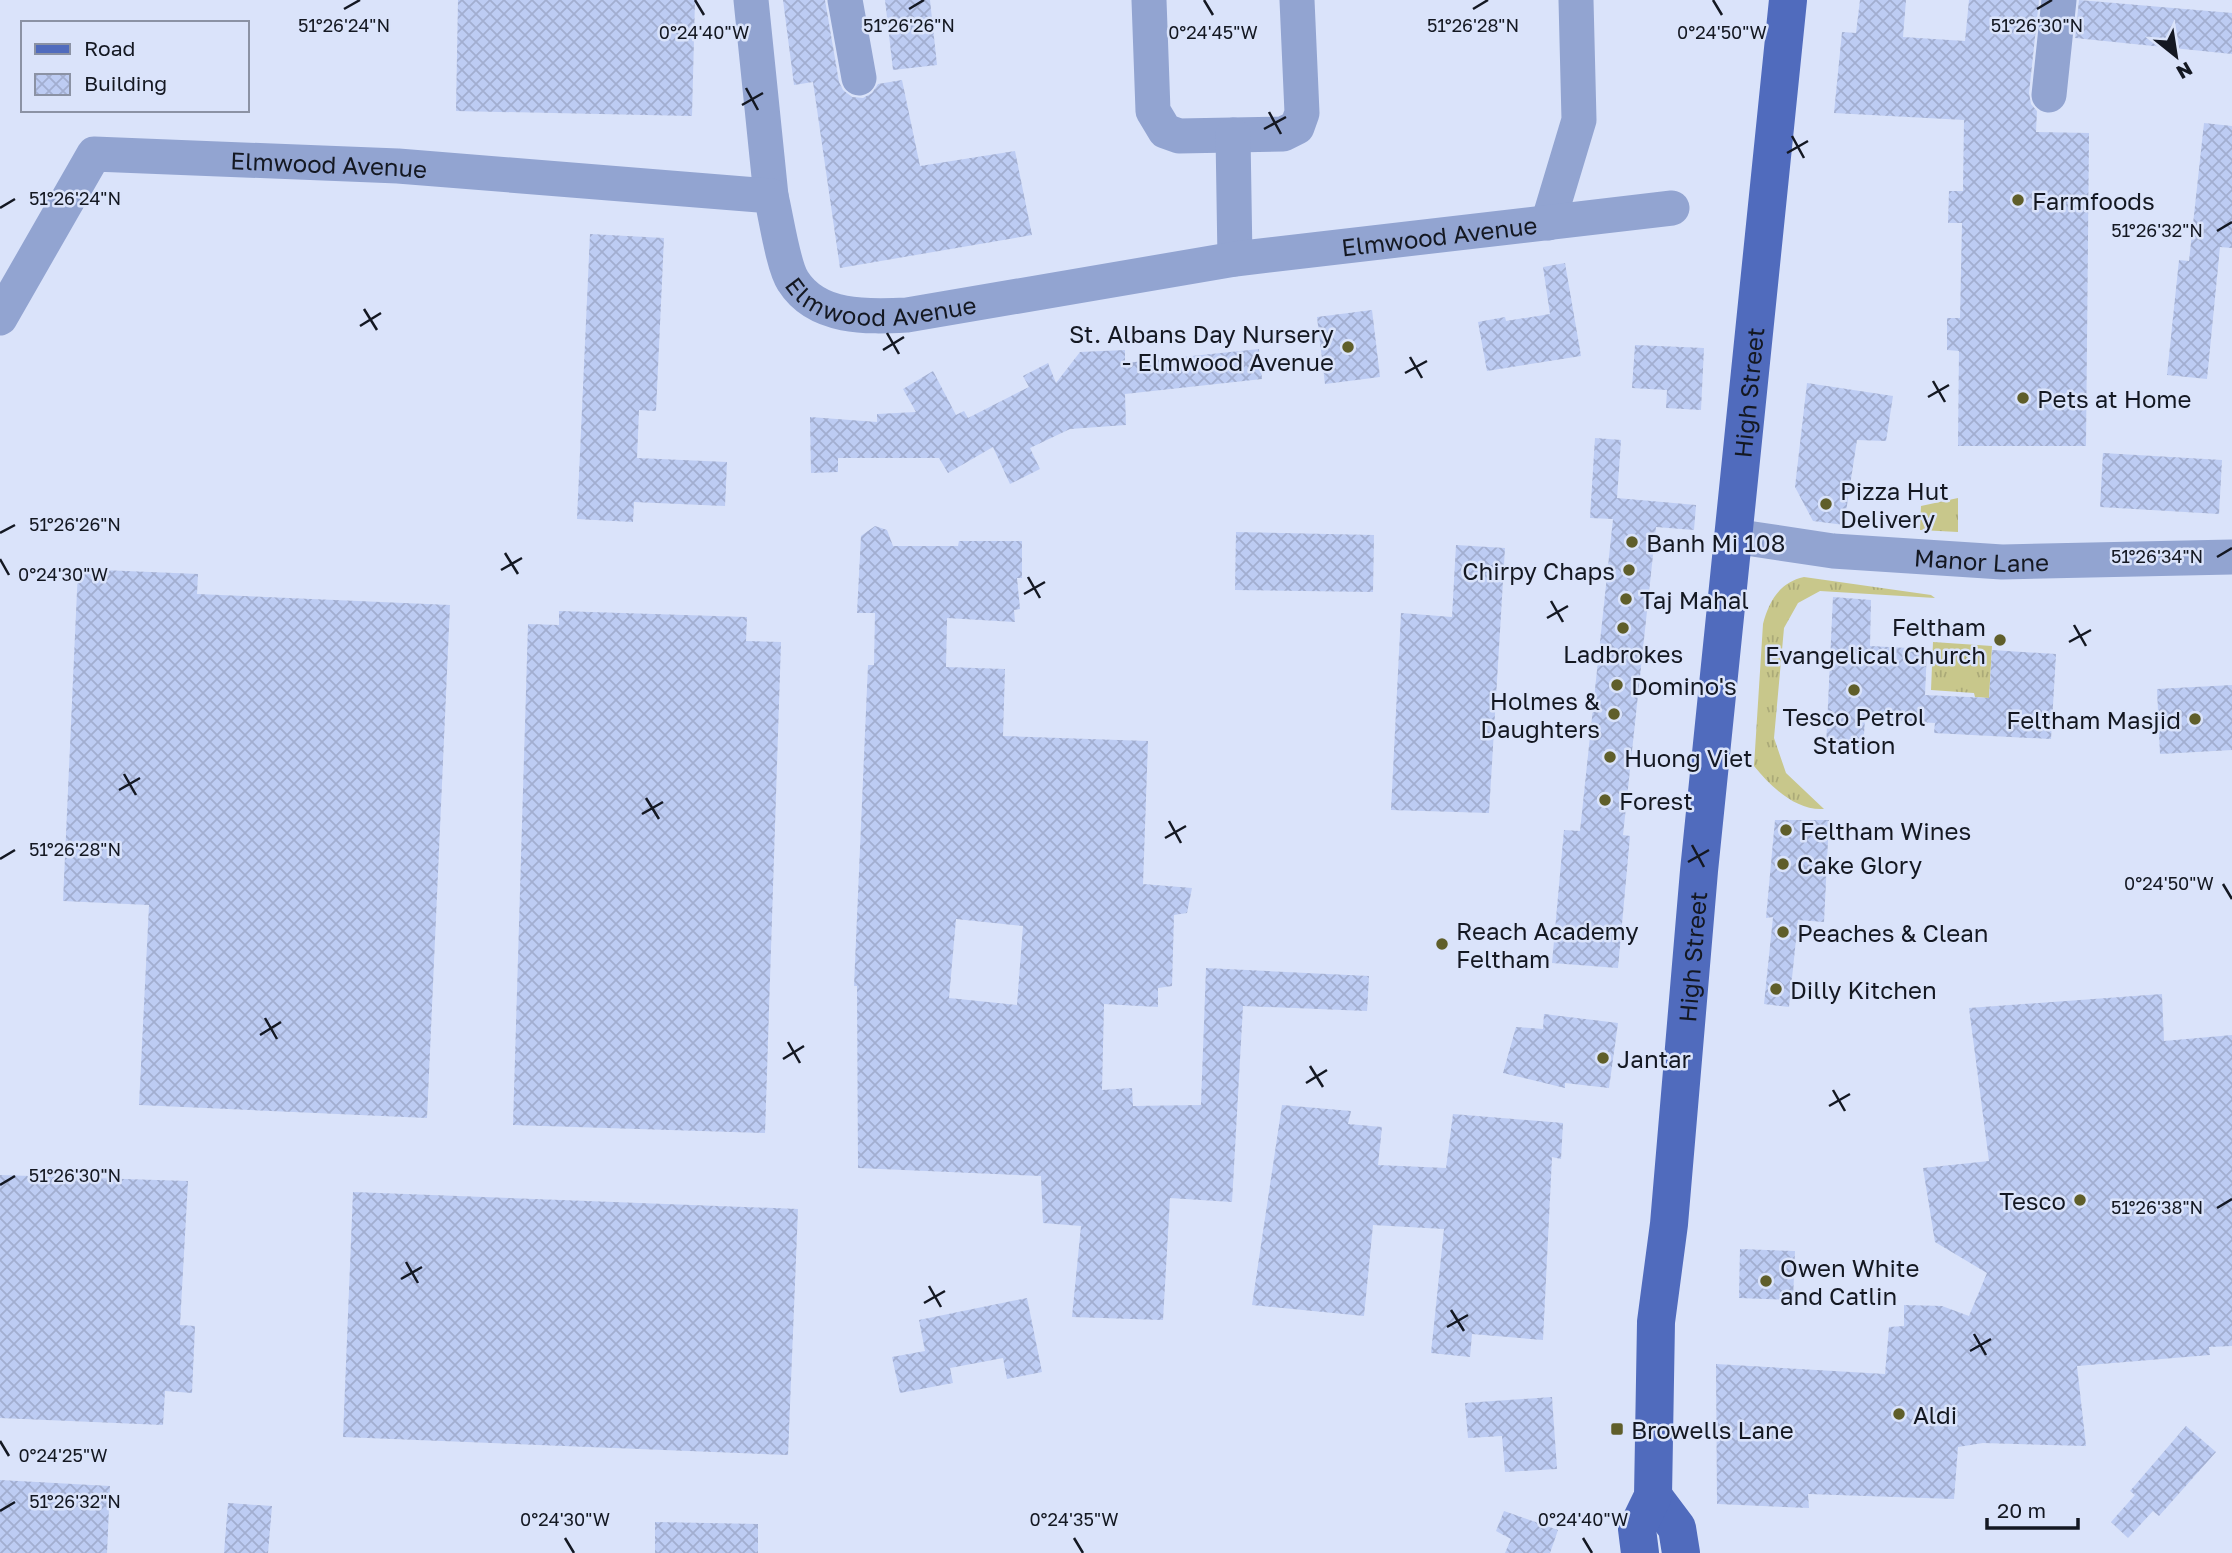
<svg xmlns="http://www.w3.org/2000/svg" width="2232" height="1553" font-family="'Golos Text',sans-serif">
  <style>
    .grass { fill: url(#grass-tufts) }
    .building { fill: url(#building-cross-hatch); fill-rule: evenodd }
    .lines { fill: none; stroke-linecap: round; stroke-linejoin: round }
    .street { stroke: #92a4d1; stroke-width: 35 }
    .primary { stroke: #506bbd; stroke-width: 38 }
    .ticks { fill: none; stroke: #141822; stroke-width: 2.5 }
    .poi-dot { fill: #5f5e2a; stroke: #dae3fa; stroke-width: 2.5 }
    .labels { text-anchor: middle; dominant-baseline: central; stroke-width: 5; stroke-linejoin: round; paint-order: stroke }
    .street-label { font-size: 24px; fill: #141822; stroke: #dae3fa }
    .poi-label { font-size: 24px; fill: #141822; stroke: #dae3fa; text-anchor: start }
    .ticks-label { font-size: 18px; text-anchor: middle; fill: #141822; stroke: #dae3fa; stroke-width: 5; stroke-linejoin: round; paint-order: stroke }
  </style>
  <defs>
    <pattern id="grass-tufts" width="24" height="20" patternUnits="userSpaceOnUse" patternTransform="scale(1.75)"><rect width="24" height="20" fill="#c8c78b"/><path d="M3 7l-1-3M5 7V3M7 7l1-3M15 17l-1-3M17 17v-4M19 17l1-3" fill="none" stroke="#abaa78"/></pattern>
    <pattern id="building-cross-hatch" width="8" height="8" patternUnits="userSpaceOnUse" patternTransform="scale(1.75)"><rect width="8" height="8" fill="#bdccf3"/><path d="M0 0l8 8M0 8l8-8" fill="none" stroke="#a2aed0"/></pattern>
  </defs>
  <rect width="100%" height="100%" fill="#dae3fa"/>
  <!-- grass -->
  <g class="grass">
    <path d="M 1958,498 L 1958,532 L 1920,530 L 1921,506 Z"/>
    <path d="M 1804,577 L 1931,595 L 1935,598 L 1820,591 L 1798,603 L 1784,628 L 1774,738 L 1786,773 L 1824,809 C 1796,811 1771,787 1754,766 L 1763,624 C 1769,601 1780,582 1804,577 Z"/>
    <path d="M 1933,642 L 1992,646 L 1989,698 L 1975,697 L 1974,693 L 1931,690 Z"/>
  </g>
  <!-- building -->
  <g class="building">
    <path d="M 458,0 L 695,0 L 692,116 L 456,111 Z"/>
    <path d="M 783,0 L 825,0 L 839,82 L 843,90 L 852,97 L 863,98 L 872,93 L 878,84 L 902,80 L 920,166 L 1015,151 L 1032,235 L 840,268 L 813,82 L 794,85 Z"/>
    <path d="M 885,0 L 930,0 L 937,65 L 893,70 Z"/>
    <path d="M 1860,0 L 1906,0 L 1903,37 L 1965,41 L 1969,0 L 2039,0 L 2029,93 L 2031,104 L 2037,111 L 2036,132 L 2089,133 L 2086,446 L 1958,446 L 1959,351 L 1947,350 L 1947,318 L 1960,318 L 1962,223 L 1948,223 L 1949,191 L 1963,191 L 1964,120 L 1834,113 L 1842,32 L 1856,33 Z"/>
    <path d="M 2079,0 L 2232,13 L 2232,54 L 2075,38 Z"/>
    <path d="M 2204,123 L 2232,126 L 2232,248 L 2220,247 L 2207,379 L 2167,375 L 2179,260 L 2189,261 Z"/>
    <path d="M 590,234 L 664,238 L 656,411 L 639,410 L 637,458 L 727,462 L 725,506 L 634,502 L 633,522 L 577,519 Z"/>
    <path d="M 1565,263 L 1581,356 L 1487,371 L 1478,322 L 1505,317 L 1506,321 L 1550,314 L 1543,267 Z"/>
    <path d="M 1372,310 L 1380,377 L 1325,384 L 1317,317 Z"/>
    <path d="M 1635,345 L 1704,348 L 1701,410 L 1666,408 L 1667,390 L 1632,388 Z"/>
    <path d="M 1259,349 L 1262,379 L 1125,394 L 1126,425 L 1070,429 L 1030,448 L 1040,469 L 1010,484 L 993,447 L 948,473 L 939,458 L 838,458 L 838,472 L 811,473 L 810,417 L 877,422 L 877,414 L 916,412 L 903,389 L 933,371 L 956,415 L 964,411 L 968,418 L 1029,387 L 1023,376 L 1048,363 L 1056,383 L 1080,352 L 1125,350 L 1125,363 Z"/>
    <path d="M 1807,383 L 1893,396 L 1886,441 L 1857,440 L 1844,525 L 1813,521 L 1795,487 Z"/>
    <path d="M 1595,438 L 1621,440 L 1617,498 L 1696,505 L 1694,530 L 1656,527 L 1623,835 L 1630,836 L 1618,968 L 1552,963 L 1564,830 L 1580,831 L 1613,519 L 1590,518 Z"/>
    <path d="M 2103,453 L 2222,460 L 2219,514 L 2100,507 Z"/>
    <path d="M 875,526 L 887,530 L 893,546 L 958,546 L 959,541 L 1022,541 L 1022,578 L 1017,578 L 1020,609 L 1014,610 L 1015,622 L 947,618 L 946,667 L 1005,669 L 1003,736 L 1148,741 L 1143,884 L 1192,888 L 1187,913 L 1174,915 L 1172,986 L 1158,988 L 1158,1007 L 1104,1004 L 1102,1090 L 1132,1088 L 1133,1106 L 1201,1105 L 1206,968 L 1369,976 L 1367,1011 L 1243,1006 L 1232,1202 L 1170,1198 L 1163,1320 L 1072,1317 L 1081,1226 L 1043,1223 L 1041,1176 L 858,1168 L 857,986 L 854,986 L 868,665 L 874,665 L 875,613 L 857,613 L 861,536 ZM 956,919 L 1023,926 L 1017,1005 L 949,998 Z"/>
    <path d="M 1236,532 L 1374,535 L 1373,592 L 1235,590 Z"/>
    <path d="M 1456,545 L 1505,548 L 1489,813 L 1391,810 L 1401,613 L 1452,617 Z"/>
    <path d="M 78,569 L 198,574 L 197,594 L 450,605 L 427,1118 L 139,1105 L 149,905 L 63,901 Z"/>
    <path d="M 1833,597 L 1871,600 L 1870,646 L 1927,649 L 1925,695 L 1989,698 L 1992,650 L 2056,654 L 2051,739 L 1934,733 L 1935,723 L 1865,719 L 1863,749 L 1826,747 Z"/>
    <path d="M 559,611 L 747,617 L 746,641 L 781,642 L 765,1133 L 513,1125 L 528,624 L 559,625 Z"/>
    <path d="M 2232,685 L 2232,750 L 2160,754 L 2157,689 Z"/>
    <path d="M 1775,820 L 1829,820 L 1824,922 L 1798,920 L 1789,1007 L 1764,1004 L 1773,917 L 1766,918 Z"/>
    <path d="M 2162,994 L 2164,1041 L 2232,1035 L 2232,1346 L 2209,1347 L 2210,1355 L 2077,1366 L 2086,1446 L 1983,1443 L 1958,1447 L 1954,1499 L 1808,1494 L 1809,1508 L 1717,1504 L 1716,1364 L 1885,1374 L 1889,1327 L 1904,1326 L 1904,1305 L 1942,1306 L 1969,1316 L 1987,1273 L 1935,1242 L 1923,1168 L 1989,1161 L 1969,1008 Z"/>
    <path d="M 1544,1014 L 1618,1023 L 1609,1088 L 1565,1083 L 1565,1088 L 1503,1073 L 1516,1027 L 1543,1029 Z"/>
    <path d="M 1282,1105 L 1351,1111 L 1348,1124 L 1382,1127 L 1378,1165 L 1446,1168 L 1453,1114 L 1563,1123 L 1561,1159 L 1552,1157 L 1543,1340 L 1472,1334 L 1470,1357 L 1431,1353 L 1444,1229 L 1373,1225 L 1364,1316 L 1252,1305 Z"/>
    <path d="M 0,1175 L 188,1181 L 180,1325 L 195,1326 L 192,1393 L 165,1391 L 163,1425 L 0,1418 Z"/>
    <path d="M 353,1192 L 798,1209 L 788,1455 L 343,1437 Z"/>
    <path d="M 1740,1249 L 1795,1251 L 1793,1300 L 1739,1298 Z"/>
    <path d="M 1027,1298 L 1042,1372 L 1007,1379 L 1003,1358 L 950,1368 L 953,1383 L 900,1393 L 892,1357 L 925,1351 L 919,1320 Z"/>
    <path d="M 1552,1397 L 1557,1469 L 1505,1472 L 1502,1436 L 1468,1438 L 1465,1403 Z"/>
    <path d="M 2186,1426 L 2216,1452 L 2159,1516 L 2153,1511 L 2128,1538 L 2111,1522 L 2135,1495 L 2130,1491 Z"/>
    <path d="M 0,1480 L 110,1486 L 107,1553 L 0,1553 Z"/>
    <path d="M 228,1503 L 272,1506 L 268,1553 L 224,1553 Z"/>
    <path d="M 1504,1511 L 1558,1530 L 1550,1553 L 1505,1553 L 1511,1539 L 1496,1531 Z"/>
    <path d="M 655,1522 L 758,1524 L 758,1553 L 655,1553 Z"/>
  </g>
  <g class="lines">
    <!-- street -->
    <g class="street">
      <path d="M 751,0 L 771,196"/>
      <path d="M 845,0 L 859,78"/>
      <path d="M 1149,0 L 1153,111 L 1165,131 L 1179,136 L 1283,134 L 1297,127 L 1302,113 L 1297,0"/>
      <path d="M 2049,95 L 2059,0"/>
      <path d="M 1233,135 L 1235,259"/>
      <path d="M 1548,223 L 1579,120 L 1576,0"/>
      <path id="s1" d="M 0,318 L 94,154 L 398,166 L 771,196 C 776,216 783,266 793,281 C 817,319 867,317 907,315 L 1235,259 L 1672,208"/>
      <path id="s2" d="M 1733,536 L 1833,551 L 2002,562 L 2232,557"/>
    </g>
    <!-- primary -->
    <g class="primary">
      <path d="M 1653,1496 L 1677,1528 L 1681,1553"/>
      <path id="s3" d="M 1640,1553 L 1637,1529 L 1653,1496 L 1656,1322 L 1669,1224 L 1699,871 L 1788,0"/>
    </g>
  </g>
  <!-- ticks -->
  <path class="ticks" d="M 695,0 L 704,15M 1204,0 L 1213,15M 1713,0 L 1722,15M 344,9 L 360,0M 909,9 L 924,0M 1473,9 L 1488,0M 2037,9 L 2052,0M 746,88 L 758,110M 742,105 L 763,93M 1269,112 L 1281,134M 1264,129 L 1286,117M 1792,136 L 1804,158M 1787,153 L 1808,141M 0,208 L 15,199M 2217,231 L 2232,222M 364,309 L 377,330M 360,326 L 381,313M 887,333 L 899,354M 883,350 L 904,337M 1410,357 L 1422,378M 1405,373 L 1427,361M 1933,381 L 1945,402M 1928,397 L 1949,385M 0,533 L 15,525M 505,553 L 518,574M 2217,557 L 2232,548M 0,559 L 9,575M 501,570 L 522,558M 1028,577 L 1040,598M 1024,594 L 1045,582M 1551,601 L 1563,622M 1547,618 L 1568,606M 2074,625 L 2086,646M 2069,642 L 2091,630M 124,774 L 136,795M 119,790 L 140,778M 646,798 L 659,819M 642,814 L 663,802M 1169,821 L 1181,843M 1165,838 L 1186,826M 1692,845 L 1704,867M 0,859 L 15,850M 1688,862 L 1709,850M 2223,884 L 2232,899M 265,1018 L 277,1039M 260,1035 L 281,1022M 788,1042 L 800,1063M 783,1059 L 804,1046M 1310,1066 L 1323,1087M 1306,1083 L 1327,1070M 1833,1090 L 1845,1111M 1829,1106 L 1850,1094M 0,1185 L 15,1176M 2217,1208 L 2232,1199M 406,1262 L 418,1283M 401,1279 L 422,1267M 929,1286 L 941,1307M 924,1303 L 945,1291M 1451,1310 L 1464,1331M 1447,1327 L 1468,1315M 1974,1334 L 1986,1355M 1970,1351 L 1991,1339M 0,1441 L 9,1456M 0,1511 L 15,1502M 565,1538 L 574,1553M 1074,1538 L 1083,1553M 1583,1538 L 1592,1553"/>
  <!-- markers -->
  <g class="poi-dot">
    <circle cx="2018" cy="200" r="7"/>
    <circle cx="1348" cy="347" r="7"/>
    <circle cx="2023" cy="398" r="7"/>
    <circle cx="1826" cy="504" r="7"/>
    <circle cx="1632" cy="542" r="7"/>
    <circle cx="1629" cy="570" r="7"/>
    <circle cx="1626" cy="599" r="7"/>
    <circle cx="1623" cy="628" r="7"/>
    <circle cx="2000" cy="640" r="7"/>
    <circle cx="1617" cy="685" r="7"/>
    <circle cx="1854" cy="690" r="7"/>
    <circle cx="1614" cy="714" r="7"/>
    <circle cx="2195" cy="719" r="7"/>
    <circle cx="1610" cy="757" r="7"/>
    <circle cx="1605" cy="800" r="7"/>
    <circle cx="1786" cy="830" r="7"/>
    <circle cx="1783" cy="864" r="7"/>
    <circle cx="1783" cy="932" r="7"/>
    <circle cx="1442" cy="944" r="7"/>
    <circle cx="1776" cy="989" r="7"/>
    <circle cx="1603" cy="1058" r="7"/>
    <circle cx="2080" cy="1200" r="7"/>
    <circle cx="1766" cy="1281" r="7"/>
    <circle cx="1899" cy="1414" r="7"/>
    <rect x="1610" y="1422" width="14" height="14" rx="3.5"/>
  </g>
  <g class="labels">
    <!-- street labels -->
    <g class="street-label">
      <text stroke="none"><textPath href="#s1" startOffset="424">Elmwood Avenue</textPath></text>
      <text stroke="none"><textPath href="#s1" startOffset="1619">Elmwood Avenue</textPath></text>
      <text stroke="none"><textPath href="#s1" startOffset="1052">Elmwood Avenue</textPath></text>
      <text stroke="none"><textPath href="#s3" startOffset="1169">High Street</textPath></text>
      <text stroke="none"><textPath href="#s2" startOffset="250">Manor Lane</textPath></text>
      <text stroke="none"><textPath href="#s3" startOffset="602">High Street</textPath></text>
    </g>
    <!-- poi labels -->
    <g class="poi-label">
      <text x="2032" y="200">Farmfoods</text>
      <text x="1334" y="333" text-anchor="end">St. Albans Day Nursery<tspan x="1334" dy="28">- Elmwood Avenue</tspan></text>
      <text x="2037" y="398">Pets at Home</text>
      <text x="1840" y="490">Pizza Hut<tspan x="1840" dy="28">Delivery</tspan></text>
      <text x="1646" y="542">Banh Mi 108</text>
      <text x="1615" y="570" text-anchor="end">Chirpy Chaps</text>
      <text x="1640" y="599">Taj Mahal</text>
      <text x="1986" y="626" text-anchor="end">Feltham<tspan x="1986" dy="28">Evangelical Church</tspan></text>
      <text x="1623" y="653" text-anchor="middle">Ladbrokes</text>
      <text x="1631" y="685">Domino's</text>
      <text x="1600" y="700" text-anchor="end">Holmes &amp;<tspan x="1600" dy="28">Daughters</tspan></text>
      <text x="1854" y="716" text-anchor="middle">Tesco Petrol<tspan x="1854" dy="28">Station</tspan></text>
      <text x="2181" y="719" text-anchor="end">Feltham Masjid</text>
      <text x="1624" y="757">Huong Viet</text>
      <text x="1619" y="800">Forest</text>
      <text x="1800" y="830">Feltham Wines</text>
      <text x="1797" y="864">Cake Glory</text>
      <text x="1456" y="930">Reach Academy<tspan x="1456" dy="28">Feltham</tspan></text>
      <text x="1797" y="932">Peaches &amp; Clean</text>
      <text x="1790" y="989">Dilly Kitchen</text>
      <text x="1617" y="1058">Jantar</text>
      <text x="2066" y="1200" text-anchor="end">Tesco</text>
      <text x="1780" y="1267">Owen White<tspan x="1780" dy="28">and Catlin</tspan></text>
      <text x="1913" y="1414">Aldi</text>
      <text x="1631" y="1429">Browells Lane</text>
    </g>
  </g>
  <g class="ticks-label">
    <text x="909" y="32">51°26'26"N</text>
    <text x="344" y="32">51°26'24"N</text>
    <text x="1473" y="32">51°26'28"N</text>
    <text x="2037" y="32">51°26'30"N</text>
    <text x="704" y="39">0°24'40"W</text>
    <text x="1213" y="39">0°24'45"W</text>
    <text x="1722" y="39">0°24'50"W</text>
    <text x="75" y="205">51°26'24"N</text>
    <text x="2157" y="237">51°26'32"N</text>
    <text x="75" y="531">51°26'26"N</text>
    <text x="2157" y="563">51°26'34"N</text>
    <text x="63" y="581">0°24'30"W</text>
    <text x="75" y="856">51°26'28"N</text>
    <text x="2169" y="890">0°24'50"W</text>
    <text x="75" y="1182">51°26'30"N</text>
    <text x="2157" y="1214">51°26'38"N</text>
    <text x="63" y="1462">0°24'25"W</text>
    <text x="75" y="1508">51°26'32"N</text>
    <text x="565" y="1526">0°24'30"W</text>
    <text x="1074" y="1526">0°24'35"W</text>
    <text x="1583" y="1526">0°24'40"W</text>
  </g>
  <!-- legend -->
  <rect x="21" y="21" width="228" height="91" fill="#dae3fa" stroke="#8b92a4" stroke-width="2"/>
  <rect x="35" y="44" width="35" height="10" fill="#506bbd" stroke="#8b92a4" stroke-width="2"/>
  <text x="84" y="56" font-size="21" fill="#141822">Road</text>
  <rect x="35" y="74" width="35" height="21" fill="url(#building-cross-hatch)" stroke="#8b92a4" stroke-width="2"/>
  <text x="84" y="91" font-size="21" fill="#141822">Building</text>
  <!-- north arrow -->
  <g transform="translate(2176 56) rotate(150)" stroke="#dae3fa" stroke-width="5" paint-order="stroke">
  <path d="M0-5L12 26L0 18L-12 26Z" fill="#141822"/>
  <text y="-10" font-size="19" font-weight="bold" text-anchor="middle" fill="#141822">N</text>
  </g>
  <!-- scale -->
  <path d="M1987 1518v10h91v-10" fill="none" stroke="#141822" stroke-width="3.5"/>
  <text x="1997" y="1518" font-size="21" fill="#141822" stroke="#dae3fa" stroke-width="5" paint-order="stroke">20 m</text>
</svg>
